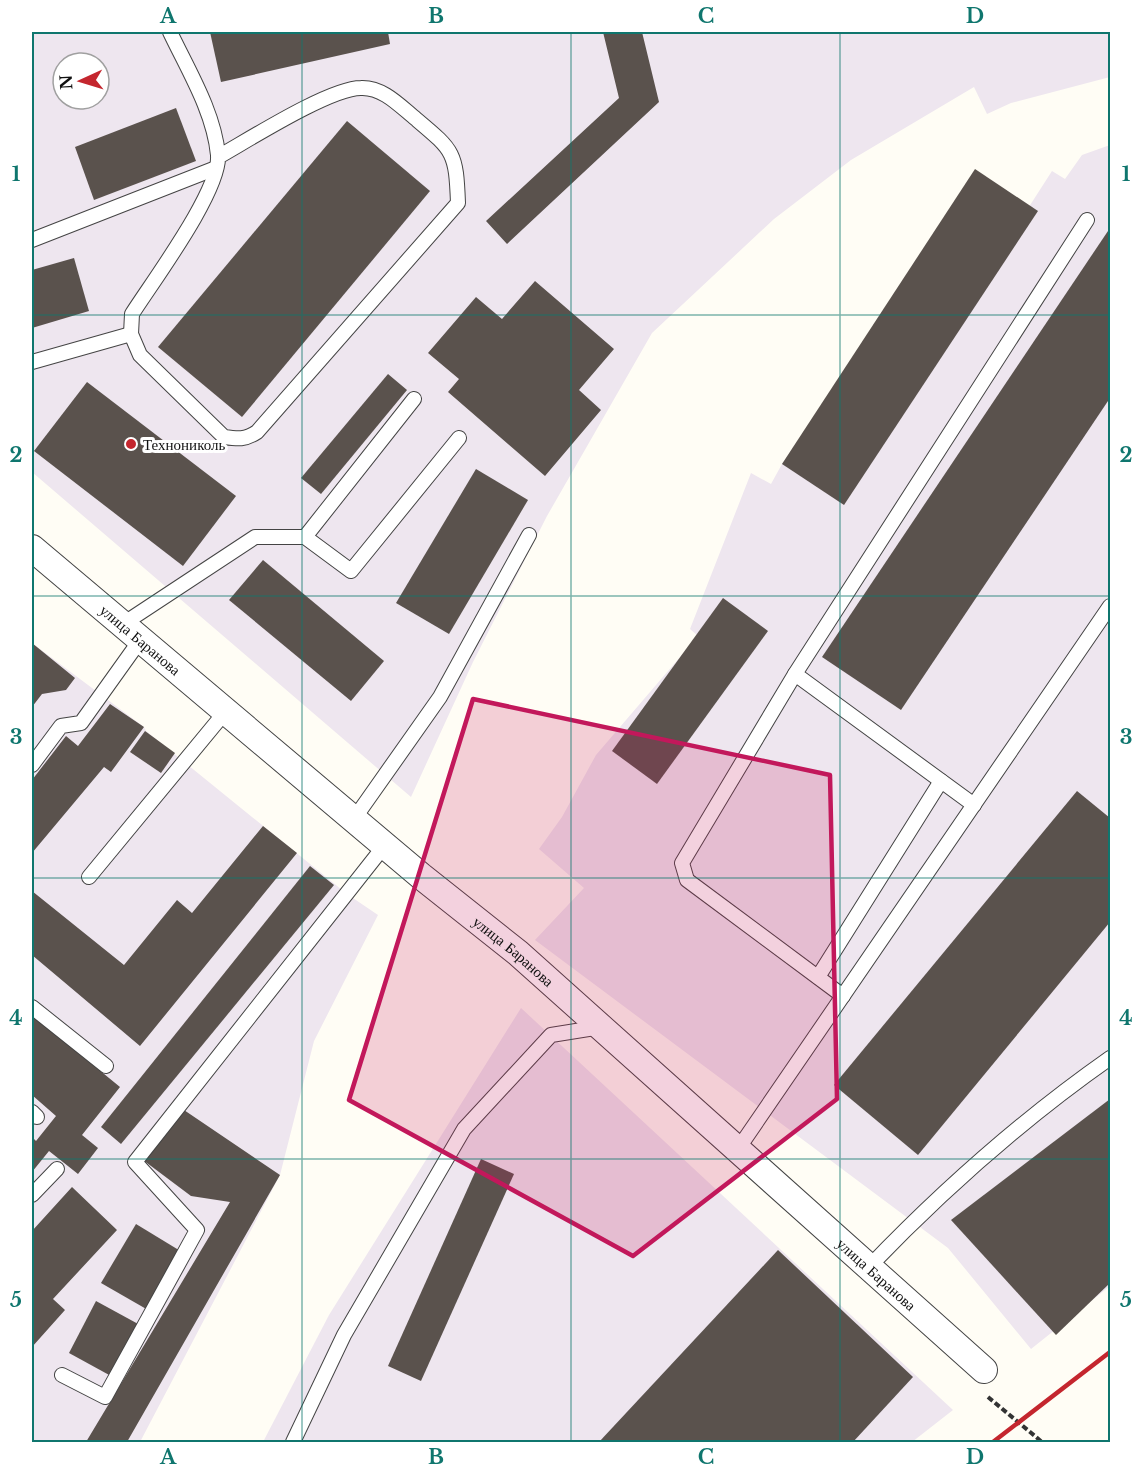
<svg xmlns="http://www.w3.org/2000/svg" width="1142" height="1474" font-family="'Libre Baskerville',serif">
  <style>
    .industrial { fill: #eee6ef; fill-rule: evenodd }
    .building { fill: #5a524d }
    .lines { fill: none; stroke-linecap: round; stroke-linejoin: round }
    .lane-casing { stroke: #444; stroke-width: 16 }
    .street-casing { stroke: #444; stroke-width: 28 }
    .path { stroke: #333; stroke-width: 4; stroke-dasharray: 6 3; stroke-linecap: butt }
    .lane { stroke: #fff; stroke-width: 14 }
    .street { stroke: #fff; stroke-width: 26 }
    .rail { stroke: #c4262e; stroke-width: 4.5 }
    .marked { fill: #c2185b; fill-opacity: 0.2; stroke: #c2185b; stroke-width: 4.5; stroke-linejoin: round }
    .grid { fill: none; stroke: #0f766e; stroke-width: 1.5; stroke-opacity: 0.55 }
    .poi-dot { fill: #c4262e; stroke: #fff; stroke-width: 2 }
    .labels { text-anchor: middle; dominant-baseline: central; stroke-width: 6; stroke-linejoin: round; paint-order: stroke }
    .poi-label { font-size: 15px; fill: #111; stroke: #fff; text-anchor: start }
    .street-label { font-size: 15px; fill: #111; stroke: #fff }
    .neatline { fill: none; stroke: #0f766e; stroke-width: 2 }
    .grid-label { font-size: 20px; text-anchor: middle; font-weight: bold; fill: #0f766e }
  </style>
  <rect width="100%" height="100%" fill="#fffdf5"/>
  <!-- industrial -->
  <g class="industrial">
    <path d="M 32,32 L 1110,32 L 1110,77 L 1011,103 L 987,114 L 974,87 L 851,160 L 774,219 L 652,333 L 547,516 L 473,662 L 411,797 L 32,472 ZM 63,63 L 99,63 L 99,99 L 63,99 Z"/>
    <path d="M 1110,145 L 1110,1286 L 1031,1349 L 948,1248 L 535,940 L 584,888 L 539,849 L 562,817 L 596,755 L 698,636 L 690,629 L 751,473 L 771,484 L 782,464 L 919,265 L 1016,227 L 1052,171 L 1065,179 L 1082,155 Z"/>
    <path d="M 32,643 L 144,727 L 146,731 L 347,894 L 378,915 L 314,1041 L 280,1175 L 140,1442 L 32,1442 Z"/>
    <path d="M 521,1008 L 953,1410 L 912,1442 L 263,1442 L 329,1315 Z"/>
  </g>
  <!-- building -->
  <g class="building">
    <path d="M 210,32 L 388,32 L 390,44 L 221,82 Z"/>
    <path d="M 603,32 L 642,32 L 659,102 L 507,244 L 486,221 L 619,98 Z"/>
    <path d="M 176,108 L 196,161 L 94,200 L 75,147 Z"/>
    <path d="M 347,121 L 430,191 L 242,417 L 158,347 Z"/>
    <path d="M 975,169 L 1038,211 L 844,505 L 782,464 Z"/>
    <path d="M 1110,228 L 1110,398 L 901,710 L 822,657 Z"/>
    <path d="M 74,258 L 89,311 L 32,328 L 32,270 Z"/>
    <path d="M 535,281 L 614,349 L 579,390 L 601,410 L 545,476 L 448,392 L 459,379 L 428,353 L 476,297 L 502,319 Z"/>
    <path d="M 388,374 L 407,390 L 321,494 L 301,478 Z"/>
    <path d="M 87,382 L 236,496 L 183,566 L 34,451 Z"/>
    <path d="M 476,469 L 528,500 L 449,634 L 396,603 Z"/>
    <path d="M 263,560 L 384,661 L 351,701 L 229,600 Z"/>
    <path d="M 723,598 L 768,631 L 657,784 L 612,751 Z"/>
    <path d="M 32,643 L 75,678 L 66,690 L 42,694 L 32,707 Z"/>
    <path d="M 110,704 L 144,727 L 111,772 L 104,767 L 32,853 L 32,780 L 66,736 L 78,746 Z"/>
    <path d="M 145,731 L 175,753 L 161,773 L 130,752 Z"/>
    <path d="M 1077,791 L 1110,818 L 1110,922 L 918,1155 L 834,1085 Z"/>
    <path d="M 263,826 L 297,853 L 140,1046 L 32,955 L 32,891 L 124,965 L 177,900 L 192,913 Z"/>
    <path d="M 310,866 L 334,885 L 121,1144 L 101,1127 Z"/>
    <path d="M 32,1015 L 120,1087 L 82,1135 L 98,1148 L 78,1174 L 49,1151 L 32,1172 L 32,1137 L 36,1141 L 56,1116 L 32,1095 Z"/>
    <path d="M 1110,1099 L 1110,1283 L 1056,1335 L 951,1220 Z"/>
    <path d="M 181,1108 L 280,1175 L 127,1442 L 86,1442 L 230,1202 L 191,1196 L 143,1160 Z"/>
    <path d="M 481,1159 L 514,1174 L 421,1381 L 388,1366 Z"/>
    <path d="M 72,1187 L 117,1230 L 53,1299 L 65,1310 L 32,1347 L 32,1231 Z"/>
    <path d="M 136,1224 L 182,1252 L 148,1310 L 101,1283 Z"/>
    <path d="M 778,1250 L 913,1377 L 853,1442 L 599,1442 Z"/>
    <path d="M 96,1301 L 140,1325 L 111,1376 L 69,1353 Z"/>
  </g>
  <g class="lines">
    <defs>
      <g id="lane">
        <path d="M 170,32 C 188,70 214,112 218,155 C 221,190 153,281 132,314 L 131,334 L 140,355 L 224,437 C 238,439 245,440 257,432 L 458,203 C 456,152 454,151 416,119 C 400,106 383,87 361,88 C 330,88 250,139 218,157"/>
        <path d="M 32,240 L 216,168"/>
        <path d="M 32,362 L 131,334"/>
        <path d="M 305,537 L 414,399"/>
        <path d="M 123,624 L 255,537 L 305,537 L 351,571 L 459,438"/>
        <path d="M 795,674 L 682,863 L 687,880 L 843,996"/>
        <path d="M 32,765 L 61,726 L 81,723 L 141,639"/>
        <path d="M 974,805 L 795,674 L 1087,220"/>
        <path d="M 354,819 L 440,697 L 529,535"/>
        <path d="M 89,877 L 226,711"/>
        <path d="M 818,977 L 941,781"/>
        <path d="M 32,1007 L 106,1066"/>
        <path d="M 32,1112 L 37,1117"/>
        <path d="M 738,1149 L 1110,606"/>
        <path d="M 32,1195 L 57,1169"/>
        <path d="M 869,1267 C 943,1190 1023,1119 1110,1058"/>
        <path d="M 62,1375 L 105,1397 L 197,1230 L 135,1162 L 385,845"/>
        <path d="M 293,1442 L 344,1335 L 464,1129 L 551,1035 L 601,1027"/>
      </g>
      <g id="street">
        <path id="s1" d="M 32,548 L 421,876 L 518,953 L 984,1370"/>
      </g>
    </defs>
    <!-- lane casing -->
    <use href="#lane" class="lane-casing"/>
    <!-- street casing -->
    <use href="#street" class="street-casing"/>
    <!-- path -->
    <path class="path" d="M 988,1397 L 1042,1442"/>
    <!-- lane -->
    <use href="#lane" class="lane"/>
    <!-- street -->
    <use href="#street" class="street"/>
    <!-- rail -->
    <path class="rail" d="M 993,1442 L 1110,1352"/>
  </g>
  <!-- marked area -->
  <path class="marked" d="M 473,699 L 830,775 L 837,1099 L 633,1256 L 349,1100 Z"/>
  <!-- grid -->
  <path class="grid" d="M 302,32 L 302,1442M 571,32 L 571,1442M 840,32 L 840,1442M 32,315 L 1110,315M 32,596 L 1110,596M 32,878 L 1110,878M 32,1159 L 1110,1159"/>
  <!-- markers -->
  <circle class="poi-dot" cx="131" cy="444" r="6"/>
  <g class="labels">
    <!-- poi labels -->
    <g class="poi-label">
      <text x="143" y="444">Технониколь</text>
    </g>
    <!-- street labels -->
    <g class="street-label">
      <text stroke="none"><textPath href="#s1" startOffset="142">улица Баранова</textPath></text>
      <text stroke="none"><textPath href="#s1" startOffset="628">улица Баранова</textPath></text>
      <text stroke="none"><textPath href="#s1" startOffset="1114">улица Баранова</textPath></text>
    </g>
  </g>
  <!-- border -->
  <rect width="1142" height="1474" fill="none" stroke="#ffffff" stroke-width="66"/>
  <!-- north arrow -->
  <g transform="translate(81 81) rotate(266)"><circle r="28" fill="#ffffff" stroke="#a0a0a0" stroke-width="1.5"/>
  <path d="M0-4.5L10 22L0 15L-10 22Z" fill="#c4262e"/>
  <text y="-9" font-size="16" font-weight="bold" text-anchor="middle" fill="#111111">N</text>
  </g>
  <rect x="33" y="33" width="1076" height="1408" class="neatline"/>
  <g class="grid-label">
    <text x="168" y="23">A</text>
    <text x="436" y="23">B</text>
    <text x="706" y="23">C</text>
    <text x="975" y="23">D</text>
    <text x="16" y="181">1</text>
    <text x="1126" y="181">1</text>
    <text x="16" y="462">2</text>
    <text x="1126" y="462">2</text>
    <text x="16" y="744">3</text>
    <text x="1126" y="744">3</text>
    <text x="16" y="1025">4</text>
    <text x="1126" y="1025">4</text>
    <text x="16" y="1307">5</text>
    <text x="1126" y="1307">5</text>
    <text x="168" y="1464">A</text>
    <text x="436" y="1464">B</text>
    <text x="706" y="1464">C</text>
    <text x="975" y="1464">D</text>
  </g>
</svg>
